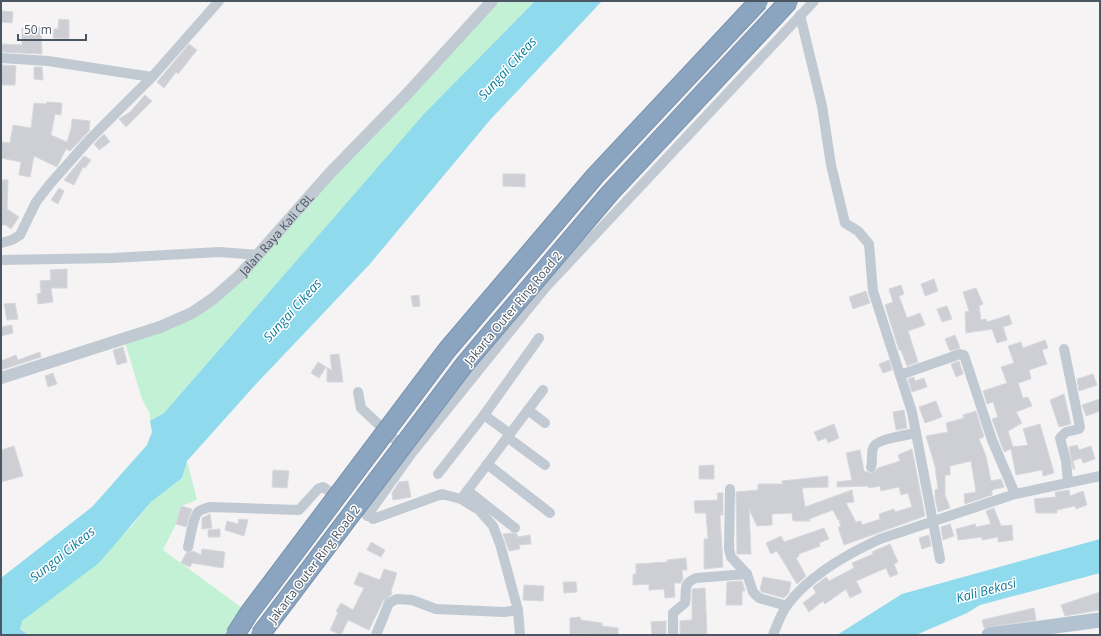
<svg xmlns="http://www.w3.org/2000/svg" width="1101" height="636" font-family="'Open Sans',sans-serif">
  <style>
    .green { fill: #c3f1d5 }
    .water { fill: #90daee }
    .building { fill: #cdcfd5; stroke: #d7d9de }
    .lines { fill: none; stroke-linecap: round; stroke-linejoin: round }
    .minor-tunnel { stroke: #caccce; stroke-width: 10; stroke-dasharray: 10 5; stroke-linecap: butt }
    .minor { stroke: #c1cad2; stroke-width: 10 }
    .tertiary { stroke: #c1cad2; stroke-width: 12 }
    .primary { stroke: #b3c2d1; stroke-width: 15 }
    .motorway-bridge-casing { stroke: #7690ad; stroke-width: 20; stroke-linecap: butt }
    .motorway-bridge { stroke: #8ba5c1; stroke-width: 18 }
    .labels { text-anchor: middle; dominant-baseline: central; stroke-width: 3; stroke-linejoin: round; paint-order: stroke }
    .street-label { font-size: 12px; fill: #4a5661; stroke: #fff }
    .water-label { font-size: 13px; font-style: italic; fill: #0c7c9b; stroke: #fff }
  </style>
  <rect width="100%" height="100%" fill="#f5f3f3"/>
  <!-- green -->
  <g class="green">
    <path d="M 497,1 L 535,1 C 405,133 286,274 164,413 L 150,421 L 150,414 L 142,399 L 124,339 L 160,327 L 231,285 Z"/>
    <path d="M 187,461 L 197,500 L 181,506 L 176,524 L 163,550 L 249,613 L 235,635 L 29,635 L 20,628 L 22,621 L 131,527 L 151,502 L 182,478 Z"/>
  </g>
  <!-- water -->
  <g class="water">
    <path d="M 535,1 L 602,1 L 490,120 L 369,265 L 257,383 L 187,461 L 182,478 L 151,502 L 99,563 L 22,621 L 20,629 L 29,635 L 1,635 L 1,578 L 92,507 L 147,445 L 152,432 L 150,421 L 164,413 L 424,114 Z"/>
    <path d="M 1100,539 L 1100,573 L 980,605 L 967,613 L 916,635 L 837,635 L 902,594 Z"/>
  </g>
  <!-- building -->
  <g class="building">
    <path d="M 1,11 L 13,12 L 12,23 L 1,22 Z"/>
    <path d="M 59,19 L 69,20 L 69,39 L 53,38 L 54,29 L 58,29 Z"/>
    <path d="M 41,27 L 42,54 L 1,52 L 1,44 L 22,45 L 22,28 Z"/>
    <path d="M 189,44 L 197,50 L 178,74 L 176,72 L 164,88 L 157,82 Z"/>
    <path d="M 1,65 L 16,66 L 15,85 L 1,85 Z"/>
    <path d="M 34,67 L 42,67 L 43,80 L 34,79 Z"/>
    <path d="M 145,95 L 152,101 L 126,127 L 119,119 L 130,112 Z"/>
    <path d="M 47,102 L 62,103 L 61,115 L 55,114 L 51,135 L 67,142 L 71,129 L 72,119 L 90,121 L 89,131 L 70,151 L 66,149 L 57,167 L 34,156 L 30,177 L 19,175 L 21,162 L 1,158 L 1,142 L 10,143 L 13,125 L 31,128 L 34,103 L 46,104 Z"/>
    <path d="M 104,134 L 110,142 L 99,150 L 94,144 Z"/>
    <path d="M 84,156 L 91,160 L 85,168 L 83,167 L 74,185 L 64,180 Z"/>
    <path d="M 503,174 L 525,174 L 525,187 L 503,186 Z"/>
    <path d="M 1,180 L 8,180 L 7,209 L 19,217 L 11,229 L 6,225 L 1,225 Z"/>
    <path d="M 59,188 L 64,191 L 58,204 L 51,200 Z"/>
    <path d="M 67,269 L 67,288 L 51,288 L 53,302 L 38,304 L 37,294 L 41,293 L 40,281 L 51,280 L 50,270 Z"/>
    <path d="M 934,279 L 938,291 L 925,296 L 921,284 Z"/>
    <path d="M 901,285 L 904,294 L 899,296 L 907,318 L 920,313 L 925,325 L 908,331 L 918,362 L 907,366 L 901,350 L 899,350 L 885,305 L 893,302 L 889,289 Z"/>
    <path d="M 976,288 L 983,304 L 979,306 L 981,320 L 986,319 L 987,322 L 1009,315 L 1012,324 L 1003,327 L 1007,340 L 997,343 L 992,329 L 966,333 L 965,312 L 969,311 L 963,292 Z"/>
    <path d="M 866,291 L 870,303 L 853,309 L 849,297 Z"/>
    <path d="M 419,295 L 420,306 L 413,307 L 411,296 Z"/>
    <path d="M 15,303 L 18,319 L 7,320 L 4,304 Z"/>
    <path d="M 947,306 L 952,319 L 942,322 L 937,309 Z"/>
    <path d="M 12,325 L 13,333 L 1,336 L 1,327 Z"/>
    <path d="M 955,335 L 960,348 L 950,351 L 945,339 Z"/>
    <path d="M 1045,340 L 1048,348 L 1042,350 L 1047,364 L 1029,370 L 1031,379 L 1018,383 L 1023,398 L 1028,397 L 1032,406 L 1016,412 L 1022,423 L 1008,431 L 1013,447 L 1028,445 L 1023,429 L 1040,424 L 1054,473 L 1043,476 L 1042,470 L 1016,475 L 1011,449 L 1004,452 L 992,419 L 998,417 L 993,402 L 987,404 L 983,391 L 1007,383 L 1001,367 L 1014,363 L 1008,346 L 1021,342 L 1023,348 Z"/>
    <path d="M 123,347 L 127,362 L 117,365 L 113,350 Z"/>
    <path d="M 40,352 L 41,357 L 1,370 L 1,361 L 16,355 L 18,360 Z"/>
    <path d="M 339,354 L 343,382 L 327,382 L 327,367 L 332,371 L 330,355 Z"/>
    <path d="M 889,360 L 892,370 L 883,373 L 879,364 Z"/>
    <path d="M 959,361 L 963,374 L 956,377 L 951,364 Z"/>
    <path d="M 318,362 L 326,367 L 319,378 L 311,373 Z"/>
    <path d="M 53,373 L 57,384 L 48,387 L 45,376 Z"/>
    <path d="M 1093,374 L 1097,385 L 1079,391 L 1077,379 Z"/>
    <path d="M 914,377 L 915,381 L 924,378 L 927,387 L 912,392 L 908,379 Z"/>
    <path d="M 1064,394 L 1071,424 L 1059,427 L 1050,400 Z"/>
    <path d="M 1100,399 L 1100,411 L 1086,416 L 1082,405 Z"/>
    <path d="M 936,401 L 942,417 L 925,423 L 919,407 Z"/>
    <path d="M 904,410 L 907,428 L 896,430 L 893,412 Z"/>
    <path d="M 976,411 L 984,437 L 979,439 L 986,456 L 991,481 L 1001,479 L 1004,487 L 992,490 L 992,495 L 965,504 L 964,494 L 976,492 L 971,461 L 950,466 L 950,475 L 945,475 L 945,495 L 950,508 L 938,512 L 935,498 L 935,490 L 938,489 L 935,466 L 926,436 L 948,432 L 946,423 L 964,418 L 963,415 Z"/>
    <path d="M 834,424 L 839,438 L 828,443 L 826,438 L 818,441 L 814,432 Z"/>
    <path d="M 1077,445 L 1079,450 L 1091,446 L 1095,459 L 1083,463 L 1081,458 L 1073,461 L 1075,469 L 1073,469 L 1069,447 Z"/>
    <path d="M 14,446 L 23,476 L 1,482 L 1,450 Z"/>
    <path d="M 912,449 L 925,516 L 844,545 L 838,527 L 841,527 L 839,521 L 842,520 L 838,520 L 833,510 L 809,519 L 810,521 L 793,521 L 792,513 L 772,514 L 772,525 L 757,526 L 749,509 L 751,554 L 737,554 L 736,492 L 758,490 L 758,484 L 782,484 L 782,481 L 828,476 L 828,487 L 802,488 L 805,507 L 852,490 L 854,502 L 846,503 L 856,522 L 861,521 L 862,525 L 880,519 L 879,514 L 894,509 L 895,512 L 912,507 L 908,493 L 901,495 L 899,487 L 881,491 L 880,486 L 869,488 L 868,486 L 837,487 L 837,482 L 852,480 L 846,453 L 860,450 L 864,471 L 872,473 L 878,468 L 900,461 L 898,455 Z"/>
    <path d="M 714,465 L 714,479 L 699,479 L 699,466 Z"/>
    <path d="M 273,470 L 289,471 L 287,488 L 272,487 Z"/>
    <path d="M 408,481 L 411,497 L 393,500 L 392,493 L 399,482 Z"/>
    <path d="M 1069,490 L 1070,496 L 1083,491 L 1087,505 L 1076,509 L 1075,506 L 1057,510 L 1057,513 L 1036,513 L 1034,499 L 1056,497 L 1055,492 Z"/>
    <path d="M 717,493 L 723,493 L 723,515 L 720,515 L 723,567 L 704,569 L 704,539 L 708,539 L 706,513 L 695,513 L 694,501 L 718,500 Z"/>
    <path d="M 181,506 L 192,509 L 186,527 L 176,524 Z"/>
    <path d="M 994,508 L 1001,526 L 1012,525 L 1013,540 L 998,542 L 998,537 L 982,540 L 982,537 L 958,540 L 956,529 L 975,524 L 976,527 L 991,524 L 986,511 Z"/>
    <path d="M 210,514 L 212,528 L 202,529 L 202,518 Z"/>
    <path d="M 239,519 L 248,520 L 244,536 L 225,530 L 227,521 L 238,524 Z"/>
    <path d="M 950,524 L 954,536 L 943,540 L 941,527 Z"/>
    <path d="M 824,528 L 829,539 L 819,543 L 820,546 L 799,554 L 799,556 L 796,558 L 806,576 L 797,584 L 777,551 L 771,554 L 766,543 L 781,536 L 784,542 Z"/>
    <path d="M 220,529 L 220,537 L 208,537 L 208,530 Z"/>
    <path d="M 511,533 L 517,534 L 518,537 L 530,535 L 531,544 L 519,545 L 520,549 L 509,551 L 503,534 Z"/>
    <path d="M 929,535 L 931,546 L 922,549 L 919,538 Z"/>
    <path d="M 371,542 L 385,550 L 381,557 L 367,550 Z"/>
    <path d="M 890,544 L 898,562 L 894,564 L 898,574 L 890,577 L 886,568 L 856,581 L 862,592 L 850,598 L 846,589 L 825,604 L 823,601 L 809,612 L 803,603 L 816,593 L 813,587 L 826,577 L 829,581 L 854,568 L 852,563 L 873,554 L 872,552 Z"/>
    <path d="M 202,549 L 225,552 L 223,568 L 192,563 L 190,567 L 181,563 L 186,553 L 193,551 L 201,555 Z"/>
    <path d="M 686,558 L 687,570 L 682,570 L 683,579 L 681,583 L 674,583 L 675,597 L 665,598 L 664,589 L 649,590 L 649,584 L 633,585 L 633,574 L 636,574 L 636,564 L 667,562 L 667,560 Z"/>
    <path d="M 384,569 L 397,573 L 391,591 L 392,592 L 391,595 L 383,601 L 369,630 L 348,620 L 341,635 L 330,630 L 338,613 L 336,611 L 341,603 L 353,610 L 364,588 L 354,584 L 359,572 L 380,580 Z"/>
    <path d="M 763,577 L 791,582 L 789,593 L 784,598 L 762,592 L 760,590 Z"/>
    <path d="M 742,581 L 745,591 L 742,591 L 742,605 L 726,605 L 727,582 Z"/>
    <path d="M 563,582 L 576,582 L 577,592 L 564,593 Z"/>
    <path d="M 524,585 L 544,586 L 543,601 L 523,600 Z"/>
    <path d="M 705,588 L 707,635 L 680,635 L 680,621 L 692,620 L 692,589 Z"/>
    <path d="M 1100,592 L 1100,610 L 1065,616 L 1061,605 Z"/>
    <path d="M 1034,608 L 1036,620 L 984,628 L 982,620 Z"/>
    <path d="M 580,617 L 581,620 L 602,623 L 602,626 L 618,628 L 618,635 L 570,634 L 570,618 Z"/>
    <path d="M 666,621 L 666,635 L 652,635 L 651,622 Z"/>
  </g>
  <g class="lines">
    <!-- minor-tunnel -->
    <path class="minor-tunnel" d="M 323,487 L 359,511"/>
    <!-- minor -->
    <g class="minor">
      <path d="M 800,15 L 822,106 L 831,165 L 845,223 L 858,231 L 869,244 L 873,291 L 912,412 L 940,559"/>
      <path d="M 1,58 L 48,61 L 152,77"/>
      <path d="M 1,243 L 12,240 L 20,235 L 36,202 L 50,184 L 88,141 L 152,77 L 219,1"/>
      <path d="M 1,260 L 113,258 L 219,252 L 258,255"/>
      <path d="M 1064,349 L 1080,427 L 1079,429 L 1066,432 L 1060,438 L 1066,461 L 1068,482"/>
      <path d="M 900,375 L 960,354 L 964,355 L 992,440 L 1015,494"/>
      <path d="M 358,392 L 361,408 L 405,449"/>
      <path d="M 528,410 L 545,423"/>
      <path d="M 484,415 L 539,338"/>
      <path d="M 507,437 L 545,465"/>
      <path d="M 487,464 L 550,513"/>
      <path d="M 871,467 C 873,461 871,454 873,448 C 875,439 907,435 916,433"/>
      <path d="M 438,474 L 484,415 L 510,434"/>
      <path d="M 730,489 L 729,549 L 731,557 L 747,574 L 753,592 L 759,598 L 787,606"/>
      <path d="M 468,491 L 515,528"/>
      <path d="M 461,499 L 543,390"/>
      <path d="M 367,516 L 411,454 L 545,288 L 814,1"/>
      <path d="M 373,519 L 442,494 L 461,499 L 479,510 L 493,526 L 500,544 L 518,610 L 520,635"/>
      <path d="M 188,547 C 190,539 193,517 198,512 C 201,509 206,508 210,507 L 299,510 L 318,489 L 323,487"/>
      <path d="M 376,635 L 389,603 L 397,599 L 412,600 L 436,609 L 504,612 L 518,610"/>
      <path d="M 673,635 L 673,613 L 685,603 C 687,589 682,584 696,578 L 747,574"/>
      <path d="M 773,635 C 777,625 781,613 788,604 C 810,575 847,554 880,539 L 1015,494 L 1100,476"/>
    </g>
    <!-- tertiary -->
    <path class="tertiary" id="s1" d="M 1,378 L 160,327 L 192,313 L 214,298 L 240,275 L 330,173 L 406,95 L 492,1"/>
    <!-- primary -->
    <path class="primary" d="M 989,635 L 1100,620"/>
    <defs>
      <g id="motorway-bridge">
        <path d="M 235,635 L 249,613 L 447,350 L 595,176 L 759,1"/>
        <path d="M 260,635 L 464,365 L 610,193 L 789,1"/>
      </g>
    </defs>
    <!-- motorway-bridge casing -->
    <use href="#motorway-bridge" class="motorway-bridge-casing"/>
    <!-- motorway-bridge -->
    <use href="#motorway-bridge" class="motorway-bridge"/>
  </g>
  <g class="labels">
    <!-- street labels -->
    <g class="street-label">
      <text stroke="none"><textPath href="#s1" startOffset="318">Jalan Raya Kali CBL</textPath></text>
      <text transform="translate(513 308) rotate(-50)">Jakarta Outer Ring Road 2</text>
      <text transform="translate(314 564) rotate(-53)">Jakarta Outer Ring Road 2</text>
    </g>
    <!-- water labels -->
    <g class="water-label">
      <text transform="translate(507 68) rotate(-48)">Sungai Cikeas</text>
      <text transform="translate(292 310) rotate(-48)">Sungai Cikeas</text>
      <text transform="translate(62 554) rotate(-39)">Sungai Cikeas</text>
      <text transform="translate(986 590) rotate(-15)">Kali Bekasi</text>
    </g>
  </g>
  <!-- border -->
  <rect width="1101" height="636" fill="none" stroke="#4a5661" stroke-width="4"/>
  <!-- scale -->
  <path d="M18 34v6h68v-6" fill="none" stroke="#4a5661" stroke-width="2"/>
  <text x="24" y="34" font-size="12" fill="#4a5661" stroke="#ffffff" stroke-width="3" paint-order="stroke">50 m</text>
</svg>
